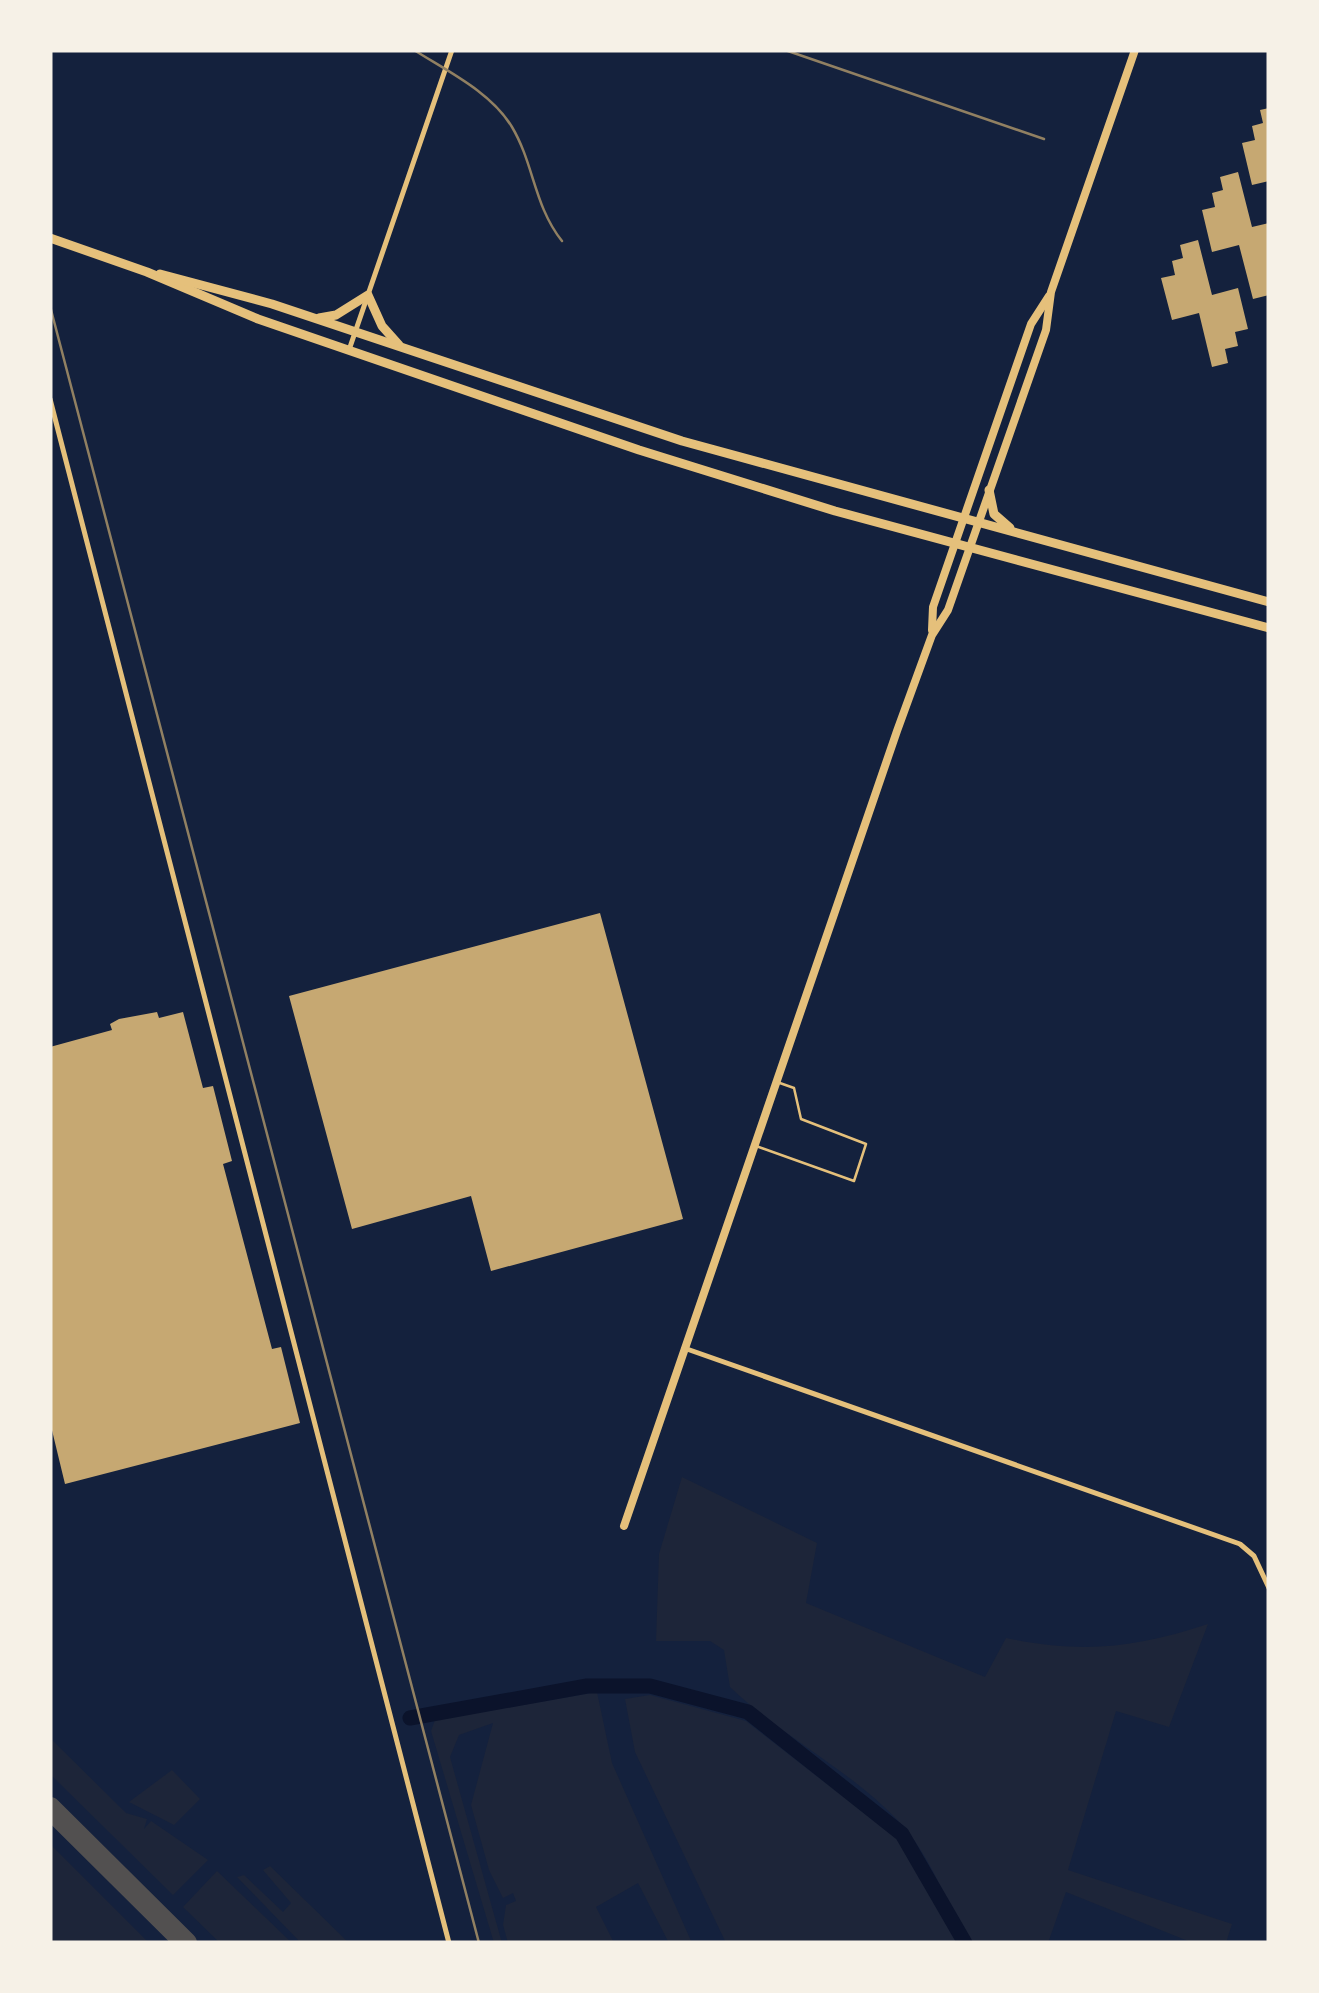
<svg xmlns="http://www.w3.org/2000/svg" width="1319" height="1993" font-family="Poppins,sans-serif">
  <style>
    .green { fill: #1d2539 }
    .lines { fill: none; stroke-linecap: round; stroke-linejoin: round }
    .river { stroke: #0b132b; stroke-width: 15 }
    .taxiway { stroke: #525050; stroke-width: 22 }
    .building { fill: #c6a872 }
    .service { stroke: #e5c07b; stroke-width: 2.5 }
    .minor { stroke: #e5c07b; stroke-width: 5 }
    .primary { stroke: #e5c07b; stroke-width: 8 }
    .trunk { stroke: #e5c07b; stroke-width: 9 }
    .rail { stroke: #918062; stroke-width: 2.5 }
  </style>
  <rect width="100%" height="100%" fill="#14213d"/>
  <!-- green -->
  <g class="green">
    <path d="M 682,1477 L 817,1543 L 806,1603 L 985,1677 L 1006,1638 C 1083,1654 1135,1648 1208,1624 L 1169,1727 L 1116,1711 L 1068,1870 L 1232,1924 L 1226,1943 L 1193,1943 L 1066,1892 L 1048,1943 L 969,1943 C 945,1902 933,1859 900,1823 C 855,1773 781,1736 730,1687 L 724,1650 L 710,1641 L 656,1641 L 659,1554 Z"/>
    <path d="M 597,1692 L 612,1763 L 692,1943 L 669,1943 L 638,1883 L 596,1907 L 614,1943 L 508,1943 L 503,1925 L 506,1905 L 516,1901 L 513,1893 L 503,1898 L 489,1870 L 471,1805 L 493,1723 L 459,1735 L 450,1757 L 502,1943 L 494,1943 L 431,1731 L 435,1720 Z"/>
    <path d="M 650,1695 L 746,1721 L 899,1840 L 958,1943 L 726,1943 L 635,1752 L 625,1699 Z"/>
    <path d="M 50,1738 L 126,1813 L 147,1819 L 144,1829 L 151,1821 L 208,1860 L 173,1895 L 50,1774 Z"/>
    <path d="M 172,1770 L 200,1799 L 174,1825 L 129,1802 Z"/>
    <path d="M 50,1844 L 149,1943 L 50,1943 Z"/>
    <path d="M 270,1866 L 349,1943 L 301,1943 L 237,1877 L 244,1875 L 283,1912 L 291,1903 L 263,1870 Z"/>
    <path d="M 217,1871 L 292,1943 L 220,1943 L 183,1907 Z"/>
  </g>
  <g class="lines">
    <!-- river -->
    <path class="river" d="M 410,1718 L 587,1686 L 650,1686 L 748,1712 L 902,1834 L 965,1943"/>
    <!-- taxiway -->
    <path class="taxiway" d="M 50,1808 L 186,1943"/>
  </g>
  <!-- building -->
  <g class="building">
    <path d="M 1269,108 L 1269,181 L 1252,185 L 1242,143 L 1255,140 L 1252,126 L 1263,123 L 1260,110 Z"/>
    <path d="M 1238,172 L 1252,227 L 1269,223 L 1269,295 L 1253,299 L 1239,245 L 1212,252 L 1202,210 L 1215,207 L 1212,193 L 1223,190 L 1220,177 Z"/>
    <path d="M 1198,240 L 1212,295 L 1238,288 L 1248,329 L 1235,332 L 1238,346 L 1225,349 L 1228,363 L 1212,367 L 1199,313 L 1172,320 L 1161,278 L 1175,275 L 1172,261 L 1183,258 L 1180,245 Z"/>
    <path d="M 600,913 L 683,1219 L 491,1271 L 471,1196 L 352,1229 L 289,996 Z"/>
    <path d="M 157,1012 L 159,1018 L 183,1012 L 203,1088 L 213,1086 L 232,1161 L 223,1164 L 272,1349 L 281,1347 L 300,1423 L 65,1484 L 50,1422 L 50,1047 L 112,1030 L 110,1024 L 119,1019 Z"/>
  </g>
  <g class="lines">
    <!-- service -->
    <path class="service" d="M 756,1146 L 854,1181 L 866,1144 L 801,1119 L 794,1088 L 777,1082"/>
    <!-- minor -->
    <g class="minor">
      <path d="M 349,350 L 452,50"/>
      <path d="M 50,399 L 449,1943"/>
      <path d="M 684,1348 L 1240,1544 L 1254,1556 L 1269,1588"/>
    </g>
    <!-- primary -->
    <g class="primary">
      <path d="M 932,630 L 933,607 L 1031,324 L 1049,296"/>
      <path d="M 624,1526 L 897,731 L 932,635 L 948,610 L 1046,330 L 1051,292 L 1135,50"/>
    </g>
    <!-- trunk -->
    <g class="trunk">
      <path d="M 50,238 L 147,272 L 258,319 L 639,450 L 835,511 L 1269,628"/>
      <path d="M 160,274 L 272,304 L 682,441 L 1269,602"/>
      <path d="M 319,318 L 336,315 L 368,295 L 382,326 L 399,345"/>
      <path d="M 989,490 L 994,514 L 1010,528"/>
    </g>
    <!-- rail -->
    <g class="rail">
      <path d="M 414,50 C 447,71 491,92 512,127 C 534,164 534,206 562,241"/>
      <path d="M 785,50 L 1044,139"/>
      <path d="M 50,306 L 479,1943"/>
    </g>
  </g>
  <!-- border -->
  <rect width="1319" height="1993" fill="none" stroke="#f6f1e7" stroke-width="105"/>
</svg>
